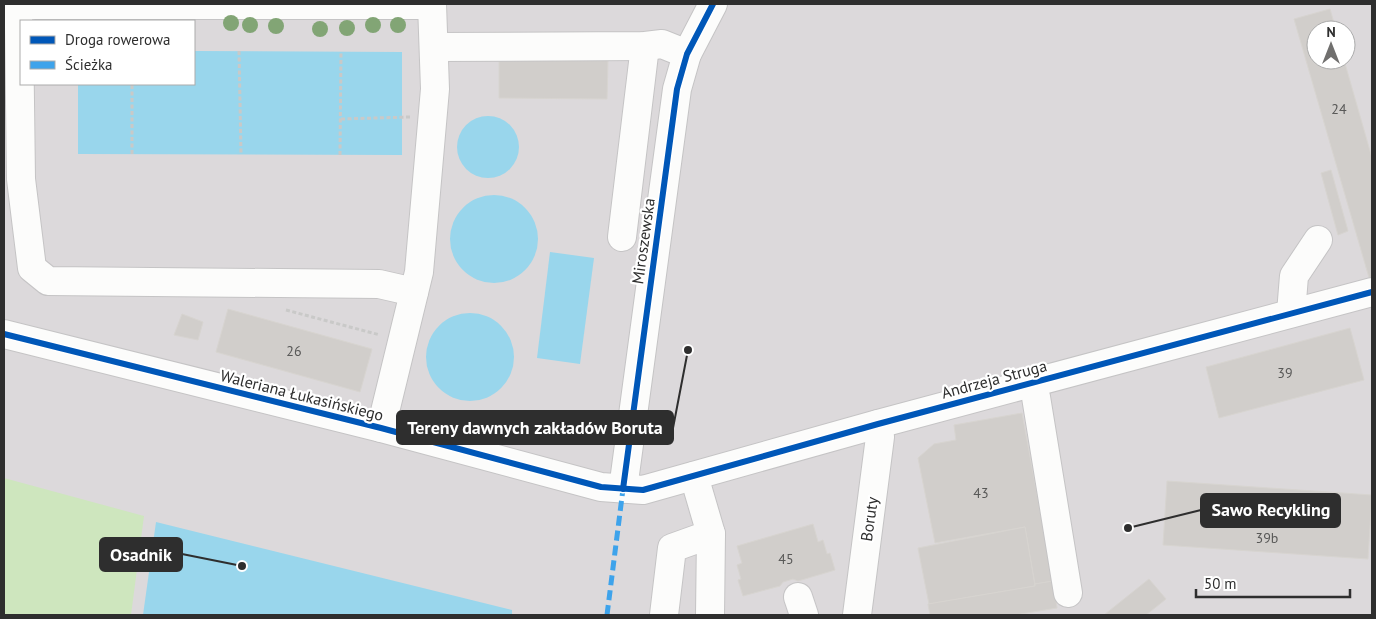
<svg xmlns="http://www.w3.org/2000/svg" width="1376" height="619" font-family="'PT Sans',sans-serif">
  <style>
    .industrial { fill: #dcd9db; fill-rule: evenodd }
    .green { fill: #cee6be }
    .water { fill: #99d6ec }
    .building { fill: #d1cecb; stroke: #d7d4d0 }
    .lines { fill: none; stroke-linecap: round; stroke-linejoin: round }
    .minor-casing { stroke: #c5c4c5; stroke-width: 30 }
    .path { stroke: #c9c9c8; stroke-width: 3; stroke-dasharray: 4 2.5; stroke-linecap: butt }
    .minor { stroke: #fcfcfb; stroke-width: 28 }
    .quiet { stroke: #3ea3eb; stroke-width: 5; stroke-dasharray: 10 5; stroke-linecap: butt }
    .cycleway-casing { stroke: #fff; stroke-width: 9 }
    .cycleway { stroke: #0057b8; stroke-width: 6 }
    .tree { fill: #82a575 }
    .labels { text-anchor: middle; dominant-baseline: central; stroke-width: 4.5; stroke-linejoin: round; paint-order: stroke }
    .number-label { font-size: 14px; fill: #585857 }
    .street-label { font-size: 16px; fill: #2e2e2e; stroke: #fff }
    .leader { fill: none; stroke: #2e2e2e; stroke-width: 2 }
    .callout-dot { fill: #2e2e2e; stroke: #fff; stroke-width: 2 }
    .callout { fill: #2e2e2e; stroke: #2e2e2e; stroke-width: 2 }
    .callout-label { font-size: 18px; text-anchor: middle; font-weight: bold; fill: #fff }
  </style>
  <rect width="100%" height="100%" fill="#ece8e4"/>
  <!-- industrial -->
  <path class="industrial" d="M 4,4 L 1372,4 L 1372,615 L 4,615 ZM 21,21 L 194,21 L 194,84 L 21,84 ZM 1316,30 L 1346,30 L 1346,60 L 1316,60 Z"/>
  <!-- green -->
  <path class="green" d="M 4,478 L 144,516 L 131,615 L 4,615 Z"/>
  <!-- water -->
  <g class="water">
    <path d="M 194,51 L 402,52 L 402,155 L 78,154 L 78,84 L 194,84 Z"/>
    <circle cx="488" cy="147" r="31"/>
    <circle cx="494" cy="239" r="44"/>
    <path d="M 550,252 L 594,258 L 580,364 L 537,358 Z"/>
    <circle cx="470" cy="357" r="44"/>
    <path d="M 156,522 L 512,610 L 512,615 L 143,615 Z"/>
  </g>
  <!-- building -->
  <g class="building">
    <path d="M 1330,9 L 1336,30 L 1316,30 L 1316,60 L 1344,60 L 1372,158 L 1372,280 L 1370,281 L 1294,19 Z"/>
    <path d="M 499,56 L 608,58 L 607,99 L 499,98 Z"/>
    <path d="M 1331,170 L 1348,231 L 1338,235 L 1321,173 Z"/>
    <path d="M 228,309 L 372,349 L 360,392 L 216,352 Z"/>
    <path d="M 182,314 L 203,322 L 198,340 L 174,335 Z"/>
    <path d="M 1350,328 L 1364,380 L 1219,418 L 1206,367 Z"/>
    <path d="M 1022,413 L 1053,581 L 1035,584 L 1025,527 L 935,543 L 918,458 L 934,444 L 956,440 L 954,425 Z"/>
    <path d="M 1167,481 L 1372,495 L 1368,559 L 1163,545 Z"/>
    <path d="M 813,524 L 818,542 L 823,540 L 827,554 L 830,553 L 835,570 L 798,581 L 793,579 L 783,582 L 780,586 L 743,596 L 738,580 L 741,579 L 737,565 L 742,563 L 737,546 Z"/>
    <path d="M 1025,527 L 1035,586 L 929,604 L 918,548 Z"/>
    <path d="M 1149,579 L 1166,599 L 1146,615 L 1104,615 Z"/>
    <path d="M 1053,581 L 1057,608 L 1015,615 L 930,615 L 928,604 L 1035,586 L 1035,584 Z"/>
  </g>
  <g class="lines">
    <defs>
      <g id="minor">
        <path d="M 15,4 L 19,26 L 21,179 L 32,268 L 48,281 L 379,284 L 414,292"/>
        <path d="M 4,8 L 34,5 L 432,5"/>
        <path d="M 434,47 L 645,46 L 662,44 L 687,54"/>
        <path d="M 622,237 L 645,46"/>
        <path d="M 1291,313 L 1294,276 L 1318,240"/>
        <path d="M 4,334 L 381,428 L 601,487 L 643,490 L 878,424 L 1372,292"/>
        <path d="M 1032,384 L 1036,397 L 1068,593"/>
        <path d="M 381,428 L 419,272 L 435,89 L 432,4"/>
        <path d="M 694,476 L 711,534 L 710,615"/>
        <path d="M 623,489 L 677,89 L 687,54 L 713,4"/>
        <path d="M 798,597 L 804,615"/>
        <path d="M 664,615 L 672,548 L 711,534"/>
        <path d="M 857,615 L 880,437 L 878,424"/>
      </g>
    </defs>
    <!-- minor casing -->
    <use href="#minor" class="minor-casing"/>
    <!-- path -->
    <g class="path">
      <path d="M 239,51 L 241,154"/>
      <path d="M 341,119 L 410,117"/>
      <path d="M 132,154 L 132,84"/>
      <path d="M 340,155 L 341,52"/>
      <path d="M 286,310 L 380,335"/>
    </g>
    <!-- minor -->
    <use href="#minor" class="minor"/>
    <!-- quiet -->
    <path class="quiet" d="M 607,615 L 623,489"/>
    <defs>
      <g id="cycleway">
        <path d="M 4,334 L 381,428 L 601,487 L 643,490 L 878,424 L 1372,292"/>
        <path d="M 623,489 L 677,89 L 687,54 L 713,4"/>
      </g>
    </defs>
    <!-- cycleway casing -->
    <use href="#cycleway" class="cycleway-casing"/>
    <!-- cycleway -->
    <use href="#cycleway" class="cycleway"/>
  </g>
  <!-- trees -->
  <g class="tree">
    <circle cx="231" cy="23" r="8"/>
    <circle cx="250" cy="25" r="8"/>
    <circle cx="373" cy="25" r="8"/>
    <circle cx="398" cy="25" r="8"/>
    <circle cx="276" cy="26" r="8"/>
    <circle cx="347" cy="28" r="8"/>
    <circle cx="320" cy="29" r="8"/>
  </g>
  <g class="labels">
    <!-- number labels -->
    <g class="number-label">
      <text x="1339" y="109">24</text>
      <text x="294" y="351">26</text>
      <text x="1285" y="373">39</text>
      <text x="981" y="493">43</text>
      <text x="1267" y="538">39b</text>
      <text x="786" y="559">45</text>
    </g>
    <!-- street labels -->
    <g class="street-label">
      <text transform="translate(643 241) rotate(-82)">Miroszewska</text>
      <text transform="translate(994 379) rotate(-15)">Andrzeja Struga</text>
      <text transform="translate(302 395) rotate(14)">Waleriana Łukasińskiego</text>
      <text transform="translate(869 519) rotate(-82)">Boruty</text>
    </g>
  </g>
  <!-- callouts -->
  <path class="leader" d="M688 350L673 428M1128 528L1201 510M242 566L182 554"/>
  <g class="callout-dot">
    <circle cx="688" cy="350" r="5"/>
    <circle cx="1128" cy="528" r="5"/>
    <circle cx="242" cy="566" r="5"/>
  </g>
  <g class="callout">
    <rect x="397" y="411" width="276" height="33" rx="5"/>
    <rect x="1201" y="494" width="139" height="33" rx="5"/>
    <rect x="100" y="538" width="82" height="33" rx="5"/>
  </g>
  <g class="callout-label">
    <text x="535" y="434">Tereny dawnych zakładów Boruta</text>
    <text x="1271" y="516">Sawo Recykling</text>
    <text x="141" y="561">Osadnik</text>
  </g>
  <!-- border -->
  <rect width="1376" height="619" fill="none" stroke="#2e2e2e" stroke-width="10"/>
  <!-- legend -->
  <rect x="20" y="20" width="175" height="65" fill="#ffffff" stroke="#ababab"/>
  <rect x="30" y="36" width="25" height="8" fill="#0057b8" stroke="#ababab"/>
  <text x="65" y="45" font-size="15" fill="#2e2e2e">Droga rowerowa</text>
  <rect x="30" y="61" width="25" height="8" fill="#3ea3eb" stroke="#ababab"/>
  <text x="65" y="70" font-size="15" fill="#2e2e2e">Ścieżka</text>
  <!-- north arrow -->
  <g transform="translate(1331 45)"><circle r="24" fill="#ffffff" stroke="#ababab"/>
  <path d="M0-4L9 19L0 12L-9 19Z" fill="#706f6e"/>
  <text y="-8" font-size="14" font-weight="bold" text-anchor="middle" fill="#2e2e2e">N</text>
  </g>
  <!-- scale -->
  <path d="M1196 589v8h154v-8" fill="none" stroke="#2e2e2e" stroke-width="2.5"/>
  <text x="1204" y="589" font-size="15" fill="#2e2e2e" stroke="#ffffff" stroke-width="4" paint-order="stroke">50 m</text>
</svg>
